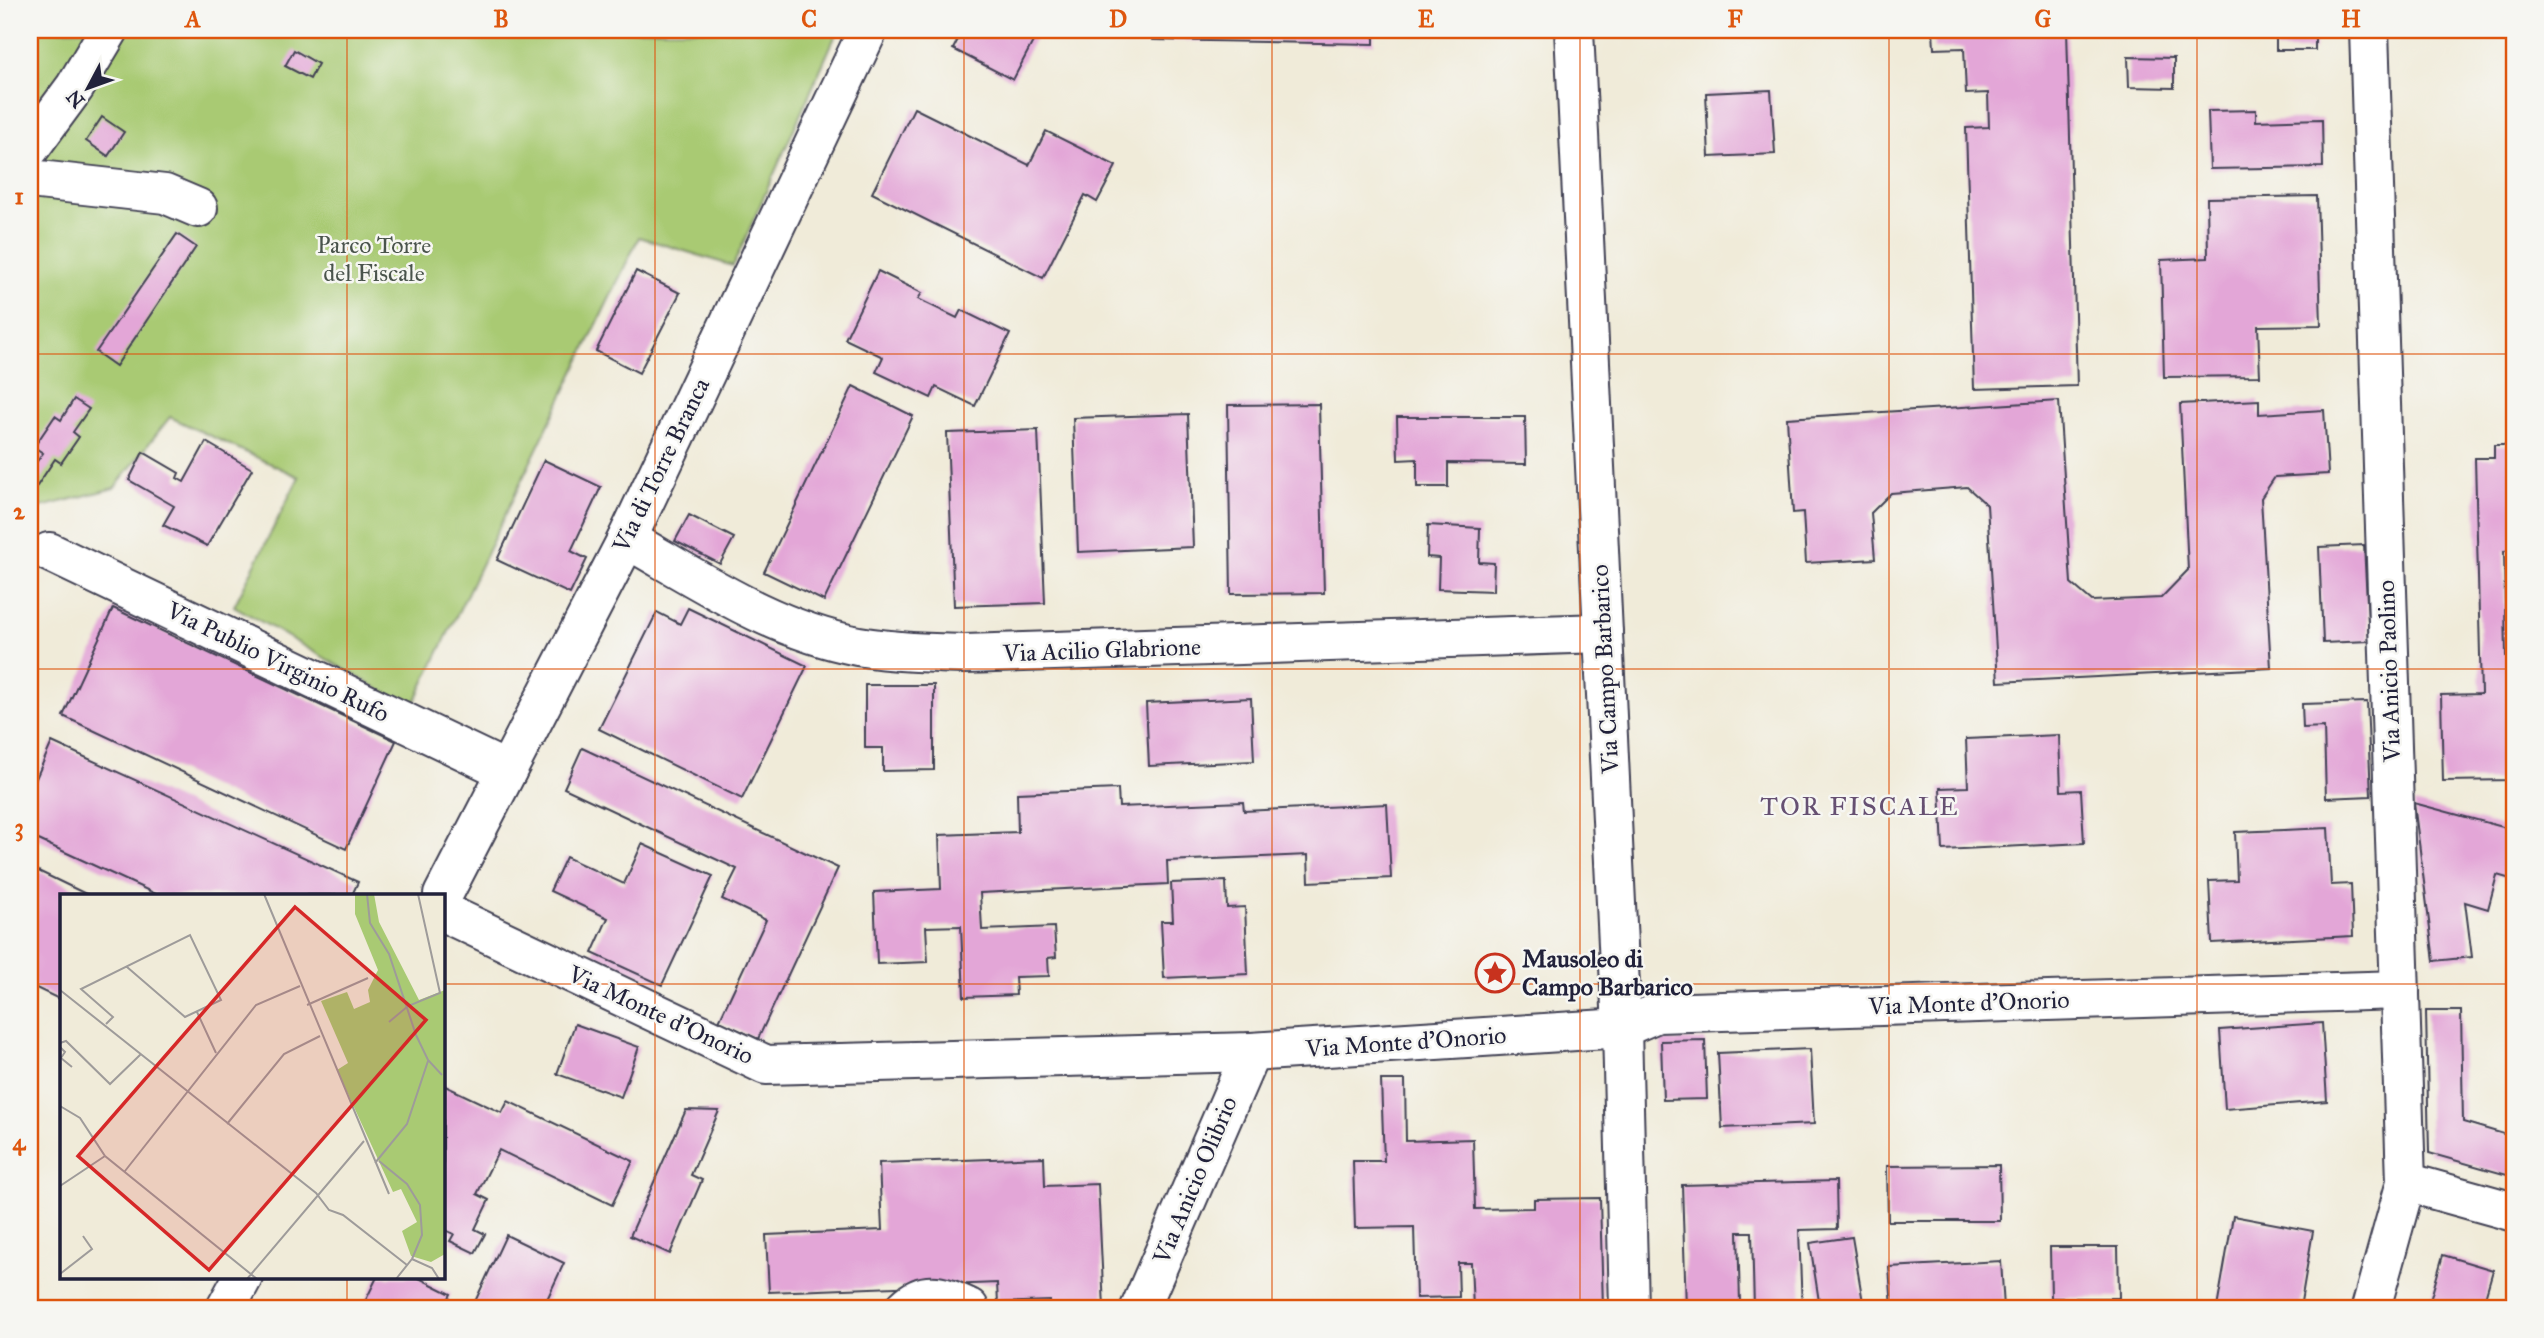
<svg xmlns="http://www.w3.org/2000/svg" width="2544" height="1338" font-family="'IM FELL Great Primer',serif">
  <style>
    .green { fill: #a9ca73; stroke: #667657; stroke-width: 2 }
    .building { fill: #e3a6d7 }
    .lines { fill: none; stroke-linecap: round; stroke-linejoin: round }
    .minor-casing { stroke: #414053; stroke-width: 42 }
    .minor { stroke: #fff; stroke-width: 38 }
    .grid { fill: none; stroke: #de560e; stroke-width: 2; stroke-opacity: 0.55 }
    .labels { text-anchor: middle; dominant-baseline: central; stroke-width: 5; stroke-linejoin: round; paint-order: stroke }
    .park-label { font-size: 24px; fill: #4a544c; stroke: #f6f6f2 }
    .street-label { font-size: 24px; fill: #22223b; stroke: #f6f6f2 }
    .poi-label { font-size: 24px; font-weight: bold; fill: #22223b; stroke: #f6f6f2; text-anchor: start }
    .neighbourhood-label { font-size: 26px; letter-spacing: 2px; fill: #665072; stroke: #f6f6f2 }
    .inset-road { fill: none; stroke: #9e9b9a; stroke-width: 2 }
    .view { fill: #d62828; fill-opacity: 0.15; stroke: #d62828; stroke-width: 3.5 }
    .inset-edge { fill: none; stroke: #22223b; stroke-width: 3.5 }
    .neatline { fill: none; stroke: #de560e; stroke-width: 2.5 }
    .grid-label { font-size: 23px; text-anchor: middle; font-weight: bold; fill: #de560e }
  </style>
  <rect width="100%" height="100%" fill="#f6f6f2"/>
  <filter id="ink" filterUnits="userSpaceOnUse"><feTurbulence type="fractalNoise" baseFrequency=".0143" numOctaves="2"/><feDisplacementMap in="SourceGraphic" scale="14" xChannelSelector="R" yChannelSelector="G"/><feConvolveMatrix kernelMatrix="1 2 1 2 8 2 1 2 1" color-interpolation-filters="sRGB"/></filter>
  <filter id="wash" filterUnits="userSpaceOnUse"><feTurbulence type="fractalNoise" baseFrequency=".00686" numOctaves="4" result="noise"/><feDisplacementMap in="SourceGraphic" scale="28" xChannelSelector="R" yChannelSelector="G"/><feGaussianBlur stdDeviation="1.57" result="paint"/><feColorMatrix in="noise" values="0 0 0 0 0 0 0 0 0 0 0 0 0 0 0 0 0 1.4 0 .05"/><feComposite in="paint" operator="in"/></filter>
  <g filter="url(#wash)">
    <rect width="100%" height="100%" fill="#f0ebd9"/>
    <!-- green -->
    <path class="green" d="M 30,30 L 838,30 L 733,266 L 639,237 L 412,708 L 234,606 L 299,477 L 170,417 L 114,488 L 30,510 Z"/>
    <g id="blocks">
      <!-- building -->
      <g class="building">
        <path d="M 963,30 L 1039,30 L 1013,80 L 953,49 Z"/>
        <path d="M 1153,30 L 1374,30 L 1374,44 L 1153,40 Z"/>
        <path d="M 1933,30 L 2067,30 L 2077,386 L 1974,389 L 1966,128 L 1989,127 L 1988,93 L 1966,94 L 1964,48 L 1934,49 Z"/>
        <path d="M 2253,30 L 2315,30 L 2315,50 L 2276,50 L 2276,36 L 2253,36 Z"/>
        <path d="M 294,50 L 318,64 L 310,79 L 285,66 Z"/>
        <path d="M 2128,57 L 2174,58 L 2174,88 L 2129,87 Z"/>
        <path d="M 1771,90 L 1775,154 L 1709,157 L 1706,93 Z"/>
        <path d="M 914,108 L 1029,165 L 1046,131 L 1116,166 L 1097,202 L 1085,195 L 1043,278 L 872,193 Z"/>
        <path d="M 2256,110 L 2256,121 L 2322,119 L 2323,167 L 2210,169 L 2208,111 Z"/>
        <path d="M 102,117 L 124,132 L 108,156 L 86,141 Z"/>
        <path d="M 2317,196 L 2321,325 L 2258,326 L 2260,376 L 2164,377 L 2161,260 L 2208,258 L 2207,198 Z"/>
        <path d="M 177,234 L 196,247 L 116,366 L 96,352 Z"/>
        <path d="M 636,271 L 680,293 L 639,373 L 596,351 Z"/>
        <path d="M 878,271 L 922,293 L 918,299 L 957,318 L 961,310 L 1010,334 L 975,406 L 936,387 L 931,398 L 876,372 L 883,357 L 845,339 Z"/>
        <path d="M 853,386 L 913,416 L 824,601 L 764,572 Z"/>
        <path d="M 74,399 L 89,409 L 73,432 L 79,437 L 61,463 L 55,459 L 37,486 L 30,481 L 30,471 L 43,453 L 34,447 L 55,416 L 61,420 Z"/>
        <path d="M 2259,400 L 2259,414 L 2324,410 L 2328,474 L 2275,477 L 2261,498 L 2271,668 L 1998,682 L 1987,505 L 1967,487 L 1891,493 L 1871,513 L 1875,559 L 1806,563 L 1803,512 L 1793,513 L 1787,418 L 2059,401 L 2071,583 L 2092,601 L 2161,598 L 2188,570 L 2180,404 Z"/>
        <path d="M 1319,404 L 1324,593 L 1231,594 L 1228,405 Z"/>
        <path d="M 1188,414 L 1193,547 L 1078,552 L 1073,418 Z"/>
        <path d="M 1397,417 L 1525,417 L 1526,464 L 1448,463 L 1448,487 L 1417,487 L 1417,459 L 1398,460 Z"/>
        <path d="M 1038,430 L 1045,603 L 954,606 L 947,433 Z"/>
        <path d="M 206,442 L 252,469 L 207,546 L 163,525 L 174,506 L 129,480 L 143,452 L 179,473 L 177,478 L 184,482 Z"/>
        <path d="M 2494,445 L 2514,445 L 2514,550 L 2504,551 L 2506,656 L 2514,656 L 2514,780 L 2443,781 L 2441,695 L 2481,694 L 2475,458 L 2494,458 Z"/>
        <path d="M 544,460 L 601,487 L 571,551 L 587,559 L 570,594 L 497,560 Z"/>
        <path d="M 689,515 L 734,538 L 720,564 L 675,541 Z"/>
        <path d="M 1428,525 L 1480,528 L 1479,562 L 1494,563 L 1493,591 L 1438,589 L 1439,558 L 1427,557 Z"/>
        <path d="M 2364,545 L 2369,641 L 2323,643 L 2319,547 Z"/>
        <path d="M 113,608 L 396,741 L 346,849 L 63,716 Z"/>
        <path d="M 688,608 L 807,666 L 742,799 L 599,729 L 657,612 L 680,624 Z"/>
        <path d="M 865,685 L 934,685 L 934,770 L 883,771 L 883,748 L 865,748 Z"/>
        <path d="M 1251,698 L 1254,761 L 1149,766 L 1146,703 Z"/>
        <path d="M 2367,702 L 2371,796 L 2326,798 L 2324,727 L 2303,728 L 2302,704 Z"/>
        <path d="M 2059,735 L 2061,791 L 2081,790 L 2084,843 L 1943,850 L 1940,788 L 1968,787 L 1966,739 Z"/>
        <path d="M 52,742 L 358,882 L 352,895 L 158,895 L 30,836 L 30,792 Z"/>
        <path d="M 582,748 L 838,868 L 758,1039 L 719,1021 L 766,920 L 722,899 L 737,869 L 564,788 Z"/>
        <path d="M 1118,789 L 1119,807 L 1243,802 L 1244,811 L 1387,804 L 1391,878 L 1309,882 L 1308,855 L 1167,861 L 1168,884 L 980,893 L 982,930 L 1054,927 L 1056,957 L 1048,958 L 1049,976 L 1015,977 L 1016,995 L 964,997 L 961,926 L 926,927 L 928,962 L 877,964 L 874,892 L 941,889 L 939,835 L 1018,832 L 1017,793 Z"/>
        <path d="M 2414,803 L 2514,830 L 2514,880 L 2497,875 L 2488,909 L 2465,902 L 2472,957 L 2434,961 Z"/>
        <path d="M 2328,828 L 2331,885 L 2351,884 L 2353,936 L 2212,943 L 2209,881 L 2237,880 L 2235,832 Z"/>
        <path d="M 642,844 L 713,876 L 662,985 L 592,953 L 608,918 L 550,891 L 566,857 L 624,884 Z"/>
        <path d="M 30,867 L 88,895 L 61,895 L 61,1000 L 30,985 Z"/>
        <path d="M 1226,881 L 1227,908 L 1245,907 L 1248,974 L 1164,978 L 1161,921 L 1173,921 L 1171,883 Z"/>
        <path d="M 2426,1011 L 2461,1011 L 2463,1122 L 2514,1137 L 2514,1177 L 2429,1153 Z"/>
        <path d="M 2322,1023 L 2327,1101 L 2225,1109 L 2220,1030 Z"/>
        <path d="M 575,1024 L 639,1047 L 621,1097 L 557,1074 Z"/>
        <path d="M 1705,1040 L 1707,1099 L 1663,1100 L 1661,1041 Z"/>
        <path d="M 1810,1049 L 1814,1124 L 1722,1128 L 1718,1053 Z"/>
        <path d="M 1381,1080 L 1405,1080 L 1406,1141 L 1473,1139 L 1475,1209 L 1534,1208 L 1534,1199 L 1600,1198 L 1603,1308 L 1473,1308 L 1471,1263 L 1458,1263 L 1459,1297 L 1416,1298 L 1414,1227 L 1355,1228 L 1353,1161 L 1384,1161 Z"/>
        <path d="M 443,1085 L 502,1113 L 508,1101 L 633,1161 L 612,1205 L 499,1150 L 477,1194 L 489,1200 L 475,1229 L 485,1234 L 475,1253 L 450,1241 L 454,1234 L 443,1229 Z"/>
        <path d="M 686,1110 L 719,1111 L 691,1175 L 702,1180 L 670,1254 L 630,1236 Z"/>
        <path d="M 1044,1157 L 1045,1186 L 1098,1184 L 1104,1308 L 1050,1308 L 1050,1301 L 998,1303 L 997,1283 L 769,1292 L 766,1235 L 882,1230 L 879,1163 Z"/>
        <path d="M 1999,1165 L 2000,1221 L 1888,1221 L 1887,1166 Z"/>
        <path d="M 1836,1181 L 1837,1229 L 1799,1230 L 1802,1308 L 1754,1308 L 1752,1232 L 1738,1232 L 1740,1303 L 1715,1304 L 1716,1308 L 1686,1308 L 1682,1185 Z"/>
        <path d="M 2233,1216 L 2313,1231 L 2300,1308 L 2217,1308 Z"/>
        <path d="M 506,1235 L 564,1263 L 543,1308 L 472,1308 Z"/>
        <path d="M 1852,1237 L 1864,1308 L 1820,1308 L 1810,1243 Z"/>
        <path d="M 2050,1247 L 2118,1247 L 2119,1298 L 2051,1298 Z"/>
        <path d="M 2443,1255 L 2493,1270 L 2482,1308 L 2428,1308 Z"/>
        <path d="M 2001,1261 L 2004,1308 L 1892,1308 L 1889,1267 Z"/>
        <path d="M 377,1277 L 417,1277 L 451,1294 L 444,1308 L 362,1308 Z"/>
      </g>
    </g>
  </g>
  <g filter="url(#ink)">
    <use href="#blocks" fill-opacity="0" stroke="#414053" stroke-width="2"/>
    <g class="lines">
      <defs>
        <g id="minor">
          <path d="M 1574,30 L 1622,1028 L 1629,1308"/>
          <path d="M 2369,30 L 2406,1182 L 2371,1308"/>
          <path d="M 30,148 L 75,87 L 109,30"/>
          <path d="M 30,179 L 165,194 L 198,208"/>
          <path d="M 627,539 C 701,581 773,630 858,646 C 894,652 929,653 965,654 L 1603,633"/>
          <path d="M 49,552 L 507,771"/>
          <path d="M 443,895 L 627,539 L 868,30"/>
          <path d="M 443,912 L 766,1065 L 1251,1052 L 1622,1028 L 1657,1013 L 2400,990"/>
          <path d="M 2406,1182 L 2514,1212"/>
          <path d="M 226,1308 L 243,1277"/>
          <path d="M 905,1308 C 926,1287 946,1297 969,1308"/>
          <path d="M 1140,1308 L 1251,1052"/>
        </g>
      </defs>
      <!-- minor casing -->
      <use href="#minor" class="minor-casing"/>
      <!-- minor -->
      <use href="#minor" class="minor"/>
    </g>
  </g>
  <!-- grid -->
  <path class="grid" d="M 347,30 L 347,895M 655,30 L 655,1308M 964,30 L 964,1308M 1272,30 L 1272,1308M 1580,30 L 1580,1308M 1889,30 L 1889,1308M 2197,30 L 2197,1308M 30,354 L 2514,354M 30,669 L 2514,669M 30,984 L 61,984M 443,984 L 2514,984M 347,1277 L 347,1308"/>
  <!-- icons -->
  <defs>
    <symbol id="sight-ring" viewBox="-11 -11 22 22"><circle r="9.5" fill="#f6f6f2" stroke="#c8321e" stroke-width="1.5"/><path d="M0-6L1.8-2.2L6-1.7L2.9 1.2L3.7 5.4L0 3.3L-3.7 5.4L-2.9 1.2L-6-1.7L-1.8-2.2Z" fill="#c8321e"/></symbol>
  </defs>
  <g fill-rule="evenodd">
    <use href="#sight-ring" x="1473" y="951" width="44" height="44"/>
  </g>
  <g class="labels">
    <!-- park labels -->
    <g class="park-label">
      <text x="374" y="245">Parco Torre<tspan x="374" dy="28">del Fiscale</tspan></text>
    </g>
    <!-- street labels -->
    <g class="street-label">
      <text transform="translate(661 465) rotate(-64)">Via di Torre Branca</text>
      <text transform="translate(1102 650) rotate(-2)">Via Acilio Glabrione</text>
      <text transform="translate(278 662) rotate(26)">Via Publio Virginio Rufo</text>
      <text transform="translate(1605 669) rotate(-93)">Via Campo Barbarico</text>
      <text transform="translate(2389 671) rotate(-92)">Via Anicio Paolino</text>
      <text transform="translate(1969 1003) rotate(-2)">Via Monte d'Onorio</text>
      <text transform="translate(661 1015) rotate(25)">Via Monte d'Onorio</text>
      <text transform="translate(1406 1042) rotate(-4)">Via Monte d'Onorio</text>
      <text transform="translate(1195 1180) rotate(-67)">Via Anicio Olibrio</text>
    </g>
    <!-- poi labels -->
    <g class="poi-label">
      <text x="1522" y="959">Mausoleo di<tspan x="1522" dy="28">Campo Barbarico</tspan></text>
    </g>
    <!-- neighbourhood labels -->
    <g class="neighbourhood-label">
      <text x="1860" y="806">TOR FISCALE</text>
    </g>
  </g>
  <!-- overview -->
  <g transform="translate(60 894)">
    <rect width="385" height="385" fill="#f0ebd9"/>
    <path d="M 295,0 L 314,0 L 319,28 L 359,106 L 385,96 L 385,360 L 371,368 L 351,362 L 342,337 L 357,328 L 341,295 L 333,298 L 277,176 L 288,169 L 261,107 L 287,98 L 294,115 L 310,108 L 308,96 L 318,76 L 295,20 Z" fill="#a9ca73"/>
    <path class="inset-road" d="M 204,0 L 329,300M 307,0 L 310,29 L 329,60 L 356,141 L 368,166 L 382,181M 0,96 L 256,299 L 269,316 L 283,321 L 347,371M 247,111 L 308,84M 137,118 L 156,159M 329,128 L 348,112 L 380,99 L 358,0M 46,130 L 53,123 L 21,95 L 130,41 L 161,106 L 125,123 L 67,73M 0,149 L 6,147 L 50,190 L 81,160M 0,153 L 5,158 L 1,164 L 12,173M 0,212 L 20,224 L 45,262 L 197,385M 167,230 L 224,160 L 260,142M 319,267 L 347,290 L 360,311 L 362,341 L 352,365M 315,269 L 347,230 L 368,167M 65,277 L 196,111 L 240,92M 0,292 L 45,262M 0,380 L 32,355 L 23,342M 187,385 L 304,247M 336,385 L 352,365 L 372,374 L 379,385"/>
    <path class="view" d="M 235,13 L 366,126 L 149,376 L 18,262 Z"/>
    <rect width="385" height="385" class="inset-edge"/>
  </g>
  <!-- margin -->
  <rect width="2544" height="1338" fill="none" stroke="#f6f6f2" stroke-width="77"/>
  <!-- north arrow -->
  <g transform="translate(88 88) rotate(229)" stroke="#f6f6f2" stroke-width="5" paint-order="stroke">
  <path d="M0-5L12 26L0 18L-12 26Z" fill="#22223b"/>
  <text y="-10" font-size="19" font-weight="bold" text-anchor="middle" fill="#22223b">N</text>
  </g>
  <rect x="38" y="38" width="2468" height="1262" class="neatline"/>
  <g class="grid-label">
    <text x="193" y="27">A</text>
    <text x="501" y="27">B</text>
    <text x="809" y="27">C</text>
    <text x="1118" y="27">D</text>
    <text x="1426" y="27">E</text>
    <text x="1735" y="27">F</text>
    <text x="2043" y="27">G</text>
    <text x="2351" y="27">H</text>
    <text x="19" y="204">1</text>
    <text x="19" y="519">2</text>
    <text x="19" y="835">3</text>
    <text x="19" y="1150">4</text>
  </g>
</svg>
